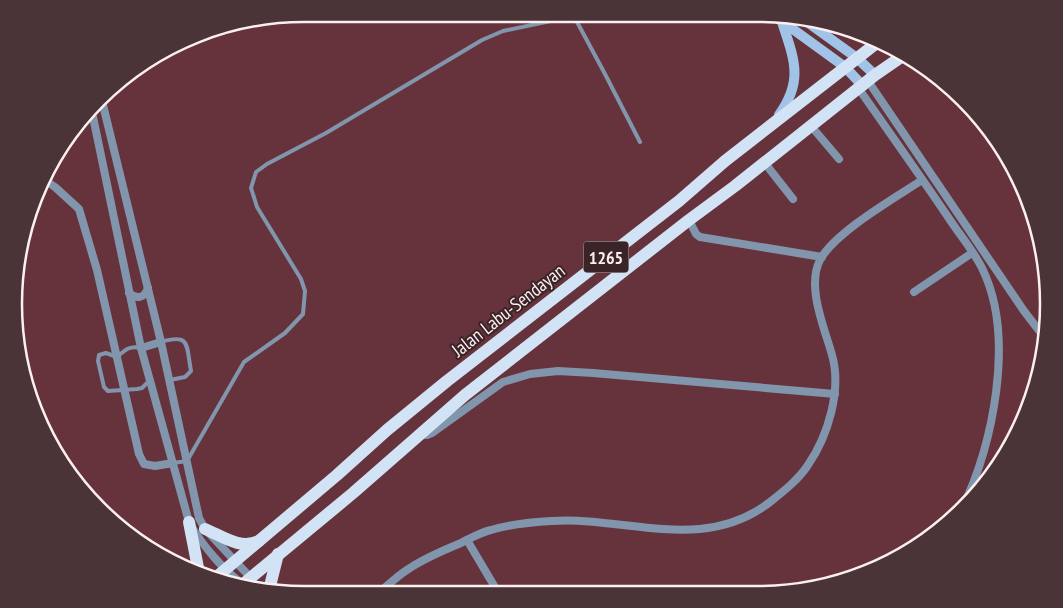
<svg xmlns="http://www.w3.org/2000/svg" width="1063" height="608" font-family="'PT Sans Narrow',sans-serif">
  <style>
    .lines { fill: none; stroke-linecap: round; stroke-linejoin: round }
    .service { stroke: #8196ad; stroke-width: 4 }
    .minor { stroke: #8196ad; stroke-width: 8 }
    .secondary { stroke: #a1c3e7; stroke-width: 10 }
    .primary { stroke: #d2e3f6; stroke-width: 12 }
    .labels { text-anchor: middle; dominant-baseline: central; stroke-width: 4; stroke-linejoin: round; paint-order: stroke }
    .shield { fill: #3b2427; stroke: #c2b2b4; stroke-width: 1 }
    .shield-label { font-size: 18px; font-weight: bold; fill: #fceff0 }
    .street-label { font-size: 19px; fill: #fceff0; stroke: #3b2427 }
    .rim { fill: none; stroke: #fceff0; stroke-width: 2.5 }
  </style>
  <rect width="100%" height="100%" fill="#66333c"/>
  <g class="lines">
    <!-- service -->
    <g class="service">
      <path d="M 161,342 C 191,333 186,345 191,371 L 185,377 L 170,380"/>
      <path d="M 141,348 C 130,345 125,350 117,357 L 106,353 L 99,355 L 98,361 L 104,387 L 108,391 L 137,389 L 142,388 L 150,380"/>
      <path d="M 173,463 L 187,461 L 244,362 L 285,333 L 303,314 L 305,291 L 301,279 L 257,207 L 251,188 L 256,172 L 267,164 L 326,133 L 482,40 L 503,31 L 565,18 L 576,20 L 605,74 L 640,142"/>
    </g>
    <!-- minor -->
    <g class="minor">
      <path d="M 868,81 L 1024,311 L 1044,337"/>
      <path d="M 859,89 C 889,132 919,174 948,217 C 959,234 973,250 982,268 C 1016,337 993,445 961,511"/>
      <path d="M 102,101 L 161,342 L 199,518 L 205,529 L 251,578 L 255,588"/>
      <path d="M 92,112 L 141,348 L 189,522 C 199,541 228,577 247,586"/>
      <path d="M 811,126 L 839,159"/>
      <path d="M 764,162 L 793,199"/>
      <path d="M 46,181 L 55,187 L 79,209 L 97,270 L 139,454 L 144,464 L 155,466 L 173,463"/>
      <path d="M 689,220 L 696,234 L 700,237 L 822,257"/>
      <path d="M 914,292 L 972,253"/>
      <path d="M 129,293 C 137,299 144,299 148,288"/>
      <path d="M 141,348 L 161,342"/>
      <path d="M 421,434 L 427,435 L 432,433 L 503,382 L 530,374 L 558,371 L 593,373 L 835,394"/>
      <path d="M 467,540 L 499,594"/>
      <path d="M 378,594 C 388,585 398,575 410,568 C 425,558 444,550 461,543 C 471,538 481,532 491,530 C 511,524 532,522 552,521 C 627,516 703,554 770,502 C 784,491 799,479 808,465 C 828,436 842,390 832,355 C 825,329 806,287 820,260 C 835,232 895,198 922,180"/>
    </g>
    <!-- secondary -->
    <g class="secondary">
      <path d="M 772,14 L 845,67 L 863,86"/>
      <path d="M 803,19 L 857,58 L 875,75"/>
      <path d="M 779,115 C 804,80 794,59 782,22"/>
    </g>
    <!-- primary -->
    <g class="primary">
      <path d="M 189,522 L 199,573"/>
      <path d="M 205,529 C 222,536 240,550 259,541"/>
      <path d="M 214,579 L 337,475 L 387,430 L 447,381 L 679,201 L 725,161 L 878,42"/>
      <path d="M 242,585 L 353,493 L 465,395 L 689,220 L 735,186 L 875,75 L 904,55"/>
      <path d="M 269,590 L 278,554"/>
    </g>
  </g>
  <g class="labels">
    <!-- shield labels -->
    <rect class="shield" x="583.5" y="241.5" width="45" height="31" rx="4"/>
    <g class="shield-label">
      <text x="606" y="257">1265</text>
    </g>
    <!-- street labels -->
    <g class="street-label">
      <text transform="translate(508 310) rotate(-38)">Jalan Labu-Sendayan</text>
    </g>
  </g>
  <!-- crop -->
  <path d="M0 0H1063V608H0ZM304 22H758A282 282 0 0 1 1040 304V304A282 282 0 0 1 758 586H304A282 282 0 0 1 22 304V304A282 282 0 0 1 304 22Z" fill="#4a3437" fill-rule="evenodd"/>
  <path class="rim" d="M304 22H758A282 282 0 0 1 1040 304V304A282 282 0 0 1 758 586H304A282 282 0 0 1 22 304V304A282 282 0 0 1 304 22Z"/>
</svg>
